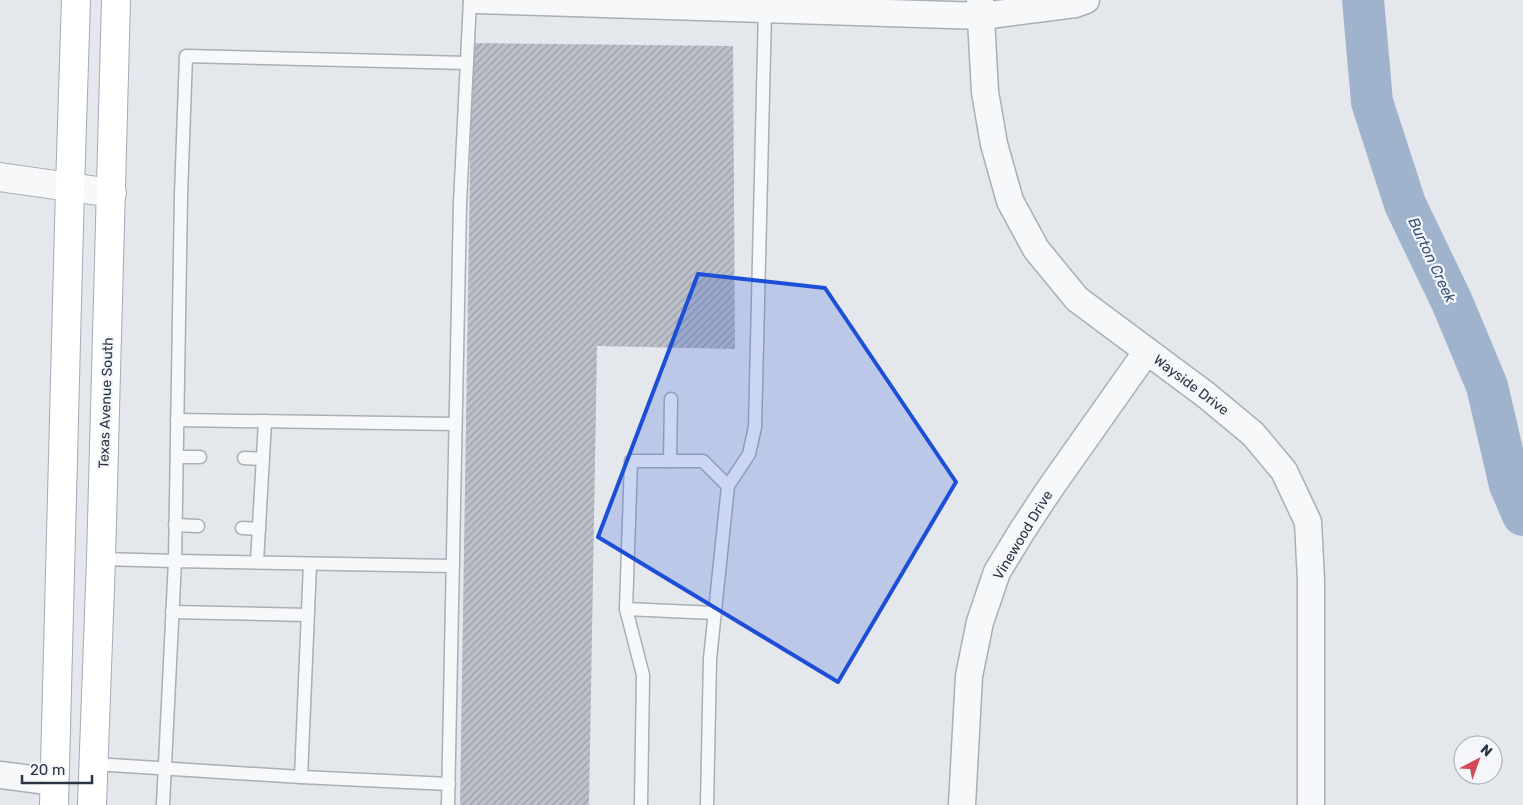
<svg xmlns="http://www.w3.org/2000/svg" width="1523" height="805" font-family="Rubik,sans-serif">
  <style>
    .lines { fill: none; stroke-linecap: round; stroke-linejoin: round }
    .river { stroke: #9fb4cc; stroke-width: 42 }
    .building { fill: url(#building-hatch) }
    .service-casing { stroke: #a9aeb7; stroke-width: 15 }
    .minor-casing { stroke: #a9aeb7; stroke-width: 29 }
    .tertiary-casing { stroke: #a9aeb7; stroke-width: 30 }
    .primary-casing { stroke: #a3abb8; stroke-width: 30 }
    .service { stroke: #f7f8fa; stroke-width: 12 }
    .minor { stroke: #f7f8fa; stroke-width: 26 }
    .tertiary { stroke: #f7f8fa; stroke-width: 28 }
    .primary { stroke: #fff; stroke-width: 28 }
    .marked { fill: #1d4ed8; fill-opacity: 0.2; stroke: #1d4ed8; stroke-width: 4; stroke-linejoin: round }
    .labels { text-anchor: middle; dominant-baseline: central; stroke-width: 4.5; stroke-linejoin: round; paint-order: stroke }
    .street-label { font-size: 14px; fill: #2b3445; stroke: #f4f6f9 }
    .water-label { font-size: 15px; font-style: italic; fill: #34527a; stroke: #f4f6f9 }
  </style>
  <defs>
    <pattern id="building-hatch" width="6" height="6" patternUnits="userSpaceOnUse" patternTransform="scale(1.25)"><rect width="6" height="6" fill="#bbc0ca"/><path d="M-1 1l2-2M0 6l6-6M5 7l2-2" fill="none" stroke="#989da6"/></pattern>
  </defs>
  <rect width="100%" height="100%" fill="#e4e7ec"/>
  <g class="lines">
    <!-- river -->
    <path class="river" d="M 1363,0 L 1372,102 L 1405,204 L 1452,302 L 1487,386 L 1510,485 L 1523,515"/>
  </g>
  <!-- building -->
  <path class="building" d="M 472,43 L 733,46 L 735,349 L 597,346 L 589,805 L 460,805 Z"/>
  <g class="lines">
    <defs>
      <g id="service">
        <path d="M 177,420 L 455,424"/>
        <path d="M 177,457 L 200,457"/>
        <path d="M 244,458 L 263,459"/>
        <path d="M 670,461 L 671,399"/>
        <path d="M 175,525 L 198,526"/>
        <path d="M 242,528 L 259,529"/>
        <path d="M 101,559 L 175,561 L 181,195 L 186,56 L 467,63"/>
        <path d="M 257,562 L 265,421"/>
        <path d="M 626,609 L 715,613"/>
        <path d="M 172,612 L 307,615"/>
        <path d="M 94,764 L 301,777 L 449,784"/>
        <path d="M 301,777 L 310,564"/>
        <path d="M 163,805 L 175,561 L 453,566"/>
        <path d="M 448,805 L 460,203 L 470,0"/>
        <path d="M 641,805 L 643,675 L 626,609 L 631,461 L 703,461 L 728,486"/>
        <path d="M 707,805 L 710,659 L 728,486 L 749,454 L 755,427 L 765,9"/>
      </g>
      <g id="minor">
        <path d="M 477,0 L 982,16 L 1075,4 L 1086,0"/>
        <path d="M 980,0 L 985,92 L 994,144 L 1010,201 L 1036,249 L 1077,299 L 1206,395 L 1253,434 L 1284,471 L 1308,522 L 1311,581 L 1311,805"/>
        <path d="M 0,775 L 55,782"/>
        <path d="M 962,805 L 969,676 L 980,622 L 997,572 L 1022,531 L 1049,490 L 1147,351"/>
      </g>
      <path id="tertiary" d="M 0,177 L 112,193"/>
      <g id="primary">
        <path d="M 54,805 L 70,187 L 76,0"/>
        <path d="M 92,805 L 101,559 L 116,0"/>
      </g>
    </defs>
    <!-- service casing -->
    <use href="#service" class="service-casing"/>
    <!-- minor casing -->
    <use href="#minor" class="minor-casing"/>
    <!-- tertiary casing -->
    <use href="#tertiary" class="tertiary-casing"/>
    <!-- primary casing -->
    <use href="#primary" class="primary-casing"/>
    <!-- service -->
    <use href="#service" class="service"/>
    <!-- minor -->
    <use href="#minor" class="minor"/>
    <!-- tertiary -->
    <use href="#tertiary" class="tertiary"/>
    <!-- primary -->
    <use href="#primary" class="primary"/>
  </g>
  <!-- marked area -->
  <path class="marked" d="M 698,274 L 825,288 L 956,482 L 838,682 L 598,537 Z"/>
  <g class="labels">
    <!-- street labels -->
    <g class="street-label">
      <text transform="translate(1191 385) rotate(37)">Wayside Drive</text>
      <text transform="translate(106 403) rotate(-88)">Texas Avenue South</text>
      <text transform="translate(1023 535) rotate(-59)">Vinewood Drive</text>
    </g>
    <!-- water labels -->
    <g class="water-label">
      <text transform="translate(1432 260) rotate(65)">Burton Creek</text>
    </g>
  </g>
  <!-- north arrow -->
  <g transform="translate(1478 760) rotate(41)"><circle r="24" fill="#f4f6f9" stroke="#a4a8b1"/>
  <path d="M0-4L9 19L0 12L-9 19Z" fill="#d1495b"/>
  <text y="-8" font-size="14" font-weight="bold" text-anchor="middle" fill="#2b3445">N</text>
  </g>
  <!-- scale -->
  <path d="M22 775v8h70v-8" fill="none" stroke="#2b3445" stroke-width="2.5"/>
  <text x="30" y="775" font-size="15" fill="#2b3445" stroke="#f4f6f9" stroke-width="4" paint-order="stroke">20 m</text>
</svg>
